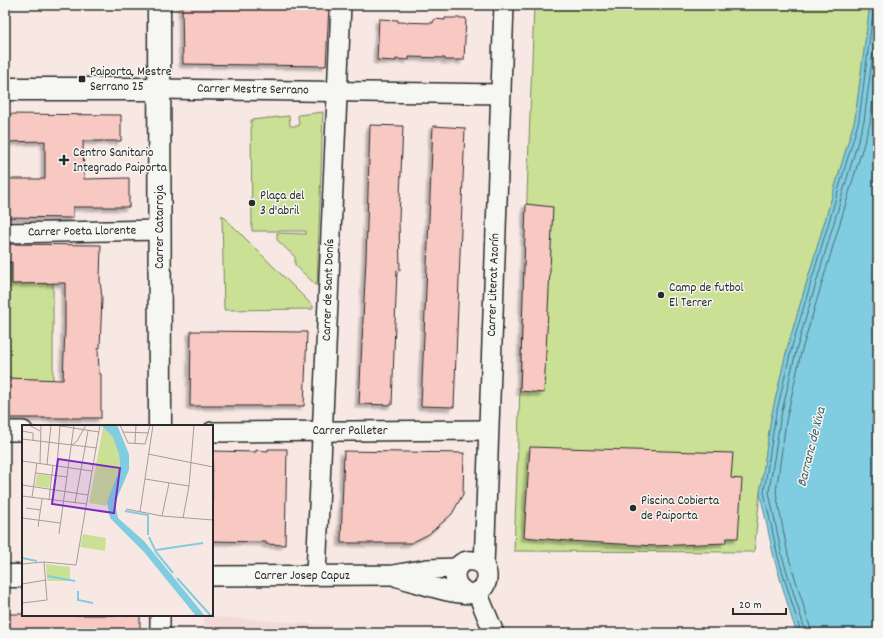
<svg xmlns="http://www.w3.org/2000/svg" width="883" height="638" font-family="Dekko,sans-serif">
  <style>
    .built { fill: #f3dad6 }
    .green { fill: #cae095; stroke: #7a8660 }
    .water { fill: #80cce0; stroke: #5e8c98 }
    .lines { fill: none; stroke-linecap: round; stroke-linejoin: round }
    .shore { stroke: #4d6b73; stroke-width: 1 }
    .building { fill: #f8c8c2; stroke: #2b2b2b; filter: url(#shadow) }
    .minor-casing { stroke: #2b2b2b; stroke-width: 22 }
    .tertiary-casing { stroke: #2b2b2b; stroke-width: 25 }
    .minor { stroke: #f6f6f2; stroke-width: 19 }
    .tertiary { stroke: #f6f6f2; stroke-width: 22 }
    .poi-dot { fill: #2b2b2b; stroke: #f6f6f2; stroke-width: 1.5 }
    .labels { text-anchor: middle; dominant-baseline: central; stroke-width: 3; stroke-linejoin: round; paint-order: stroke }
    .poi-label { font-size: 13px; fill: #2b2b2b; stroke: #f6f6f2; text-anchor: start }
    .street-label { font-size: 13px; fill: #2b2b2b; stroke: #f6f6f2 }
    .water-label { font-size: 14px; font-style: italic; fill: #445b61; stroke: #f6f6f2 }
    .inset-river { fill: none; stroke: #80cce0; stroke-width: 2 }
    .inset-road { fill: none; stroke: #a59c9a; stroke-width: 1 }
    .view { fill: #7b2cbf; fill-opacity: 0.15; stroke: #7b2cbf; stroke-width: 2 }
    .inset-edge { fill: none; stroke: #2b2b2b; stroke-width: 2 }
  </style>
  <defs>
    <filter id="shadow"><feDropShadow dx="-3.5" dy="3.5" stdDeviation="1" flood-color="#0004"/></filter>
  </defs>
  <rect width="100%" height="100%" fill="#f7e8e4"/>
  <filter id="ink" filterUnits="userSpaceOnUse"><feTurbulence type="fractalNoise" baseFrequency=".025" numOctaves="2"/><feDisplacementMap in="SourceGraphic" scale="8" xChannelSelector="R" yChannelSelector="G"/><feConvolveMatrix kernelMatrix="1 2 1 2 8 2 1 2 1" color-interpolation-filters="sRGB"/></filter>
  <g filter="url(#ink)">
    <!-- built -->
    <path class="built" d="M 204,616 L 433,633 L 204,633 Z"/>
    <!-- green -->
    <g class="green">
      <path d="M 534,5 L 870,5 L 855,119 L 787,349 L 771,418 L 760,493 L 754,552 L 514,551 Z"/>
      <path d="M 323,112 L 317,286 L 295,265 L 295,257 L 277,240 L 277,233 L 306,234 L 306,231 L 252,231 L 251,120 L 289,116 L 290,126 L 299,126 L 298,115 Z"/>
      <path d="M 222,215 L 313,306 L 313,309 L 224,310 Z"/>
      <path d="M 53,245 L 53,380 L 5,378 L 5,262 L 11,262 L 12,284 L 44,283 Z"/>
    </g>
    <!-- water -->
    <path class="water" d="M 870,5 L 878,5 L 878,633 L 797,633 L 792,619 L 774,558 L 760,493 L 771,418 L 787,349 L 855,119 Z"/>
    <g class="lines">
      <!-- shore -->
      <g class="shore">
        <path d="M 801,633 L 778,557 L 764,492 L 775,419 L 791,350 L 859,120 L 874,5"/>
        <path d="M 806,633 L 782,556 L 769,492 L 780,420 L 796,351 L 864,121 L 878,14"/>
        <path d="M 812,633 L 788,555 L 776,492 L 786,421 L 801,353 L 870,123 L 878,60"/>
      </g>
    </g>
    <!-- building -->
    <g class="building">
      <path d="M 182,5 L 226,5 L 226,7 L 270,7 L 270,5 L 329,5 L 326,66 L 183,64 Z"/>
      <path d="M 445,18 L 466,18 L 464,60 L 445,60 L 445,58 L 409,57 L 409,60 L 396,59 L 396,61 L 377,60 L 379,19 L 398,20 L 398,22 L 433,23 L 434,19 L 445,20 Z"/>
      <path d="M 5,114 L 121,115 L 121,141 L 83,141 L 84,179 L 129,178 L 129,207 L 73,207 L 73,218 L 5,217 L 5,179 L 45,179 L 45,141 L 5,142 Z"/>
      <path d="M 370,125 L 403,126 L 399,219 L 400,271 L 397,270 L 392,405 L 359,404 L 366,259 Z"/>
      <path d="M 433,126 L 465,128 L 454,407 L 421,406 Z"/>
      <path d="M 526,204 L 553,207 L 544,393 L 520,391 Z"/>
      <path d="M 5,244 L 101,245 L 100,280 L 102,298 L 100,348 L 98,348 L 99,373 L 101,374 L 101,418 L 5,418 L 5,378 L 63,380 L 65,329 L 65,283 L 12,284 L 12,262 L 5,262 Z"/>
      <path d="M 191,331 L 307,332 L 304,406 L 190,406 Z"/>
      <path d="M 530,447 L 733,453 L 731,478 L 742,479 L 738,538 L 727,538 L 725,543 L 655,546 L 568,541 L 524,537 Z"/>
      <path d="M 268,449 L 287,449 L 285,545 L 266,544 L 266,542 L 212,541 L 212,451 L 256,452 L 256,450 L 268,451 Z"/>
      <path d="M 344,451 L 464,453 L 463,494 L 452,514 L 429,534 L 411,543 L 341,543 Z"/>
      <path d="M 5,614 L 23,614 L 23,615 L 140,615 L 140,633 L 5,633 Z"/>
    </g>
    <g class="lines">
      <defs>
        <g id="minor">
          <path d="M 160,89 L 501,94"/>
          <path d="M 5,233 L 160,230"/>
          <path d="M 5,431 L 23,431"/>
          <path d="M 212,432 L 488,430"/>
          <path d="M 484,566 L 504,5"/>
          <path d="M 316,575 L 341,5"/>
          <path d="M 212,576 L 393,575 L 427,569 L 457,568"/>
          <path d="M 398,577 C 416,582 458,597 475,593 C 492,588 491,562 473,561 C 453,559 448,583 467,593"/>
          <path d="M 477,592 L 494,633"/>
          <path d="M 160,615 L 160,633"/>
        </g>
        <g id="tertiary">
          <path d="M 159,5 L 160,426"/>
          <path d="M 5,89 L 160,89"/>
          <path d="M 5,576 L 23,576"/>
        </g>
      </defs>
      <!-- minor casing -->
      <use href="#minor" class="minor-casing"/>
      <!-- tertiary casing -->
      <use href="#tertiary" class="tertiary-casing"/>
      <!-- minor -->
      <use href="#minor" class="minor"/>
      <!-- tertiary -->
      <use href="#tertiary" class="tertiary"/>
    </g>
  </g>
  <!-- markers -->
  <g class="poi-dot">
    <rect x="78" y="75" width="8" height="8" rx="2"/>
    <path d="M62 154h4v4h4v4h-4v4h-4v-4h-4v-4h4z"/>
    <circle cx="252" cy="203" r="4"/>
    <circle cx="661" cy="295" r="4"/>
    <circle cx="633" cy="508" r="4"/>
  </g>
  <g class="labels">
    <!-- poi labels -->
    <g class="poi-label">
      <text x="90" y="72">Paiporta, Mestre<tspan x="90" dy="15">Serrano 25</tspan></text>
      <text x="73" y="153">Centro Sanitario<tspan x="73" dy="15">Integrado Paiporta</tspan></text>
      <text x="260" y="196">Plaça del<tspan x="260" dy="15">3 d'abril</tspan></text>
      <text x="669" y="288">Camp de futbol<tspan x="669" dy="15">El Terrer</tspan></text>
      <text x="641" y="501">Piscina Cobierta<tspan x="641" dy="15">de Paiporta</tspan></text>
    </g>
    <!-- street labels -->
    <g class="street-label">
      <text transform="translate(253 90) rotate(1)">Carrer Mestre Serrano</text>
      <text transform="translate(160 227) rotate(-90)">Carrer Catarroja</text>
      <text transform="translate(82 232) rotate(-1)">Carrer Poeta Llorente</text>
      <text transform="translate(494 285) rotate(-88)">Carrer Literat Azorín</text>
      <text transform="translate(329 290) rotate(-88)">Carrer de Sant Donís</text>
      <text x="350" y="431">Carrer Palleter</text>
      <text x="302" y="576">Carrer Josep Capuz</text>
    </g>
    <!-- water labels -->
    <g class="water-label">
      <text transform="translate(812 447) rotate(-76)">Barranc de Xiva</text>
    </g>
  </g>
  <!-- overview -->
  <g transform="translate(22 425)">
    <rect width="191" height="191" fill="#f7e8e4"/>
    <path d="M 81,2 L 92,13 L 97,29 L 98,43 L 84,81 L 67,78 ZM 15,49 L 29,51 L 27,63 L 13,61 ZM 61,109 L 84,113 L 83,126 L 58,122 ZM 24,139 L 48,142 L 48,156 L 25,156 Z" fill="#cae095"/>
    <path d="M 79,0 L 95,0 L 107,29 L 107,45 L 93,78 L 96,93 L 122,116 L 183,191 L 174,191 L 122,127 L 88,93 L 85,77 L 98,43 L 97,29 L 91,12 Z" fill="#80cce0"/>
    <path class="inset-river" d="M 103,86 L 126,90 L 126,110M 127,112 L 134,127 L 151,148M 134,125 L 181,118M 0,133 L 15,136M 25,151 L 53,156M 155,153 L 189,191M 56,166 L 56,175 L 71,178"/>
    <path class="inset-road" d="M 7,0 L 18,6M 32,0 L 77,7M 98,0 L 106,18 L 123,19 L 128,0M 0,6 L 11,8 L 11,16M 101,7 L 127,8M 0,14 L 75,23M 113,18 L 114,0M 50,20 L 55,16 L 64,0M 126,29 L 191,42M 0,36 L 70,46M 18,38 L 19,0M 25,39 L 29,0M 35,41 L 38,1M 14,48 L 45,52M 123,54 L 167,61M 0,60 L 66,70M 0,71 L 65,79M 10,72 L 15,38M 27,75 L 31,40M 53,78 L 66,6M 4,83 L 19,85M 104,84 L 140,91 L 191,95M 118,87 L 131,0M 140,91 L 147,58M 0,93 L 38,98M 161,93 L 167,61 L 172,0M 16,102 L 20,74M 37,109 L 52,0M 0,139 L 22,137 L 54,140 L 78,0M 0,159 L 24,155M 0,178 L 25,175 L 22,137"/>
    <path class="view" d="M 36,34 L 98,43 L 92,88 L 30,79 Z"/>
    <rect width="191" height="191" class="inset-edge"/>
  </g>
  <!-- margin -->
  <rect width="883" height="638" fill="none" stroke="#f6f6f2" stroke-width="20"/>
  <rect x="10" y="10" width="863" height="618" fill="none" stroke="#2b2b2b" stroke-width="1.5" filter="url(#ink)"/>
  <!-- scale -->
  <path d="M733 608v6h53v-6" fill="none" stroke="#2b2b2b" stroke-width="2"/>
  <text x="739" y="608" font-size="12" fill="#2b2b2b" stroke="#f6f6f2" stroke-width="3" paint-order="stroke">20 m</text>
</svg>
